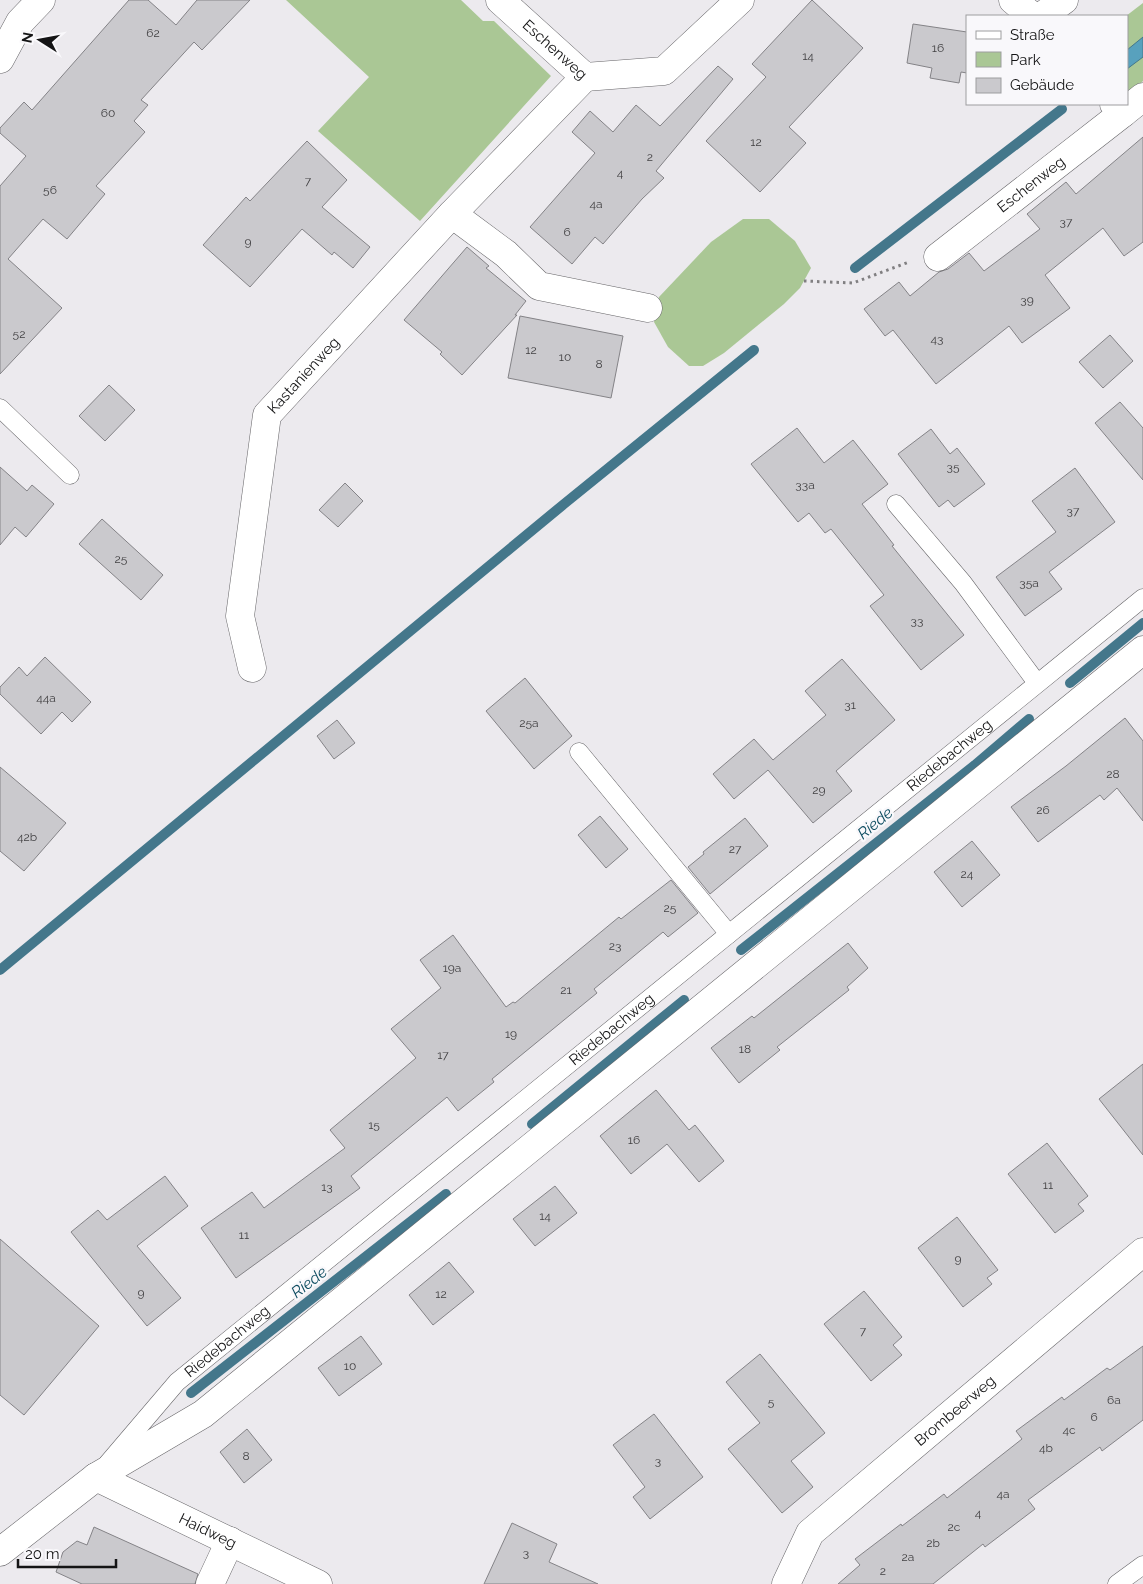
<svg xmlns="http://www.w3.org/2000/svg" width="1143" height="1584" font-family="Raleway,sans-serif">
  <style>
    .green { fill: #aac795 }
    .water { fill: #58a1bd; stroke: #44778b }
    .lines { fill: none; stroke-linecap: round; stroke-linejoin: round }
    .stream { stroke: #44778b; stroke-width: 10 }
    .building { fill: #cac9cd; stroke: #848387 }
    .lane-casing { stroke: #676669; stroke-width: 19 }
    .street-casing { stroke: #676669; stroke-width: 29 }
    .path { stroke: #807f81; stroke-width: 3; stroke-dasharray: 2.5 4; stroke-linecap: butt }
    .lane { stroke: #fff; stroke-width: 18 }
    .street { stroke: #fff; stroke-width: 28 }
    .labels { text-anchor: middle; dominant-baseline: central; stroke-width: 4.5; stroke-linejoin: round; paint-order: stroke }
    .number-label { font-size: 12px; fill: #424143 }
    .street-label { font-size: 15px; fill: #141415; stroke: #f9f8fb }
    .water-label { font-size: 16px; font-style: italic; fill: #0d4c60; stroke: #f9f8fb }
  </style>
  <rect width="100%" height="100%" fill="#eceaee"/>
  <!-- green -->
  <g class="green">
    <path d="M 286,0 L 461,0 L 483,21 L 494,21 L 551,76 L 420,221 L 318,131 L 369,77 Z"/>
    <path d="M 1143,3 L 1143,81 L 1127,96 L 1126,16 Z"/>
    <path d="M 743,219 L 769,219 L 795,241 L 811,268 L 800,288 L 784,304 L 724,353 L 703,366 L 689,366 L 668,347 L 654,322 L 659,297 L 711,242 Z"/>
  </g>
  <!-- water -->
  <path class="water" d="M 1143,37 L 1143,57 L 1127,69 L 1127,50 Z"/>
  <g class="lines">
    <!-- stream -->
    <g class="stream">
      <path d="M 855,268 L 1062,109"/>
      <path d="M 1070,683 L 1143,623"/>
      <path d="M 741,950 L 975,765 L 1029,719"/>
      <path d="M 0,970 L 564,504 L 754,350"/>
      <path d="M 532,1124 L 684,1000"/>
      <path d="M 191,1393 L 446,1194"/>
    </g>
  </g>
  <!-- building -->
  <g class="building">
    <path d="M 129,0 L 148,0 L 176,25 L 197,0 L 250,0 L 202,50 L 194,42 L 141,100 L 148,105 L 134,121 L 145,132 L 96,186 L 105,194 L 67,239 L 43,219 L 8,259 L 62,308 L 0,374 L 0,186 L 26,156 L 0,133 L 0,128 L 24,102 L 32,110 Z"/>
    <path d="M 812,0 L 863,48 L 789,127 L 806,143 L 760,192 L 706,141 L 766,77 L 752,64 Z"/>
    <path d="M 913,24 L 967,32 L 967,73 L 961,72 L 959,83 L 930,78 L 932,68 L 907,63 Z"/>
    <path d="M 718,66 L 733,79 L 656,171 L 664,178 L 642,199 L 603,244 L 595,237 L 572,264 L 530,227 L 595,153 L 572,132 L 590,111 L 613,132 L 636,105 L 660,126 Z"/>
    <path d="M 1143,137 L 1143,242 L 1124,256 L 1103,228 L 1045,275 L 1070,308 L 1022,343 L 1009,326 L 936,384 L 893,330 L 885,336 L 864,309 L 899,282 L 910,296 L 939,272 L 948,269 L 969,253 L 984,271 L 1040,229 L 1027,214 L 1066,182 L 1076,194 Z"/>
    <path d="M 307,141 L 347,180 L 322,207 L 370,247 L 353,268 L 334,252 L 332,255 L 302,229 L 250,287 L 203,245 L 246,197 L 250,201 Z"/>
    <path d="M 467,247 L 489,266 L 486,268 L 526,301 L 515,315 L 517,315 L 462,375 L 440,354 L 442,352 L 404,320 Z"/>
    <path d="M 520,316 L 623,336 L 611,398 L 508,378 Z"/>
    <path d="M 1110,335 L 1133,361 L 1103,388 L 1079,362 Z"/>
    <path d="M 109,385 L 135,410 L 105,441 L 79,416 Z"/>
    <path d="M 1120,402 L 1143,428 L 1143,480 L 1095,423 Z"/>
    <path d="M 797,428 L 824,463 L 853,440 L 888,484 L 862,504 L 894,545 L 892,546 L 964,635 L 921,670 L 870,606 L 884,595 L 831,529 L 825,533 L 809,513 L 798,522 L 751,464 Z"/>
    <path d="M 931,429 L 950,454 L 957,448 L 985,484 L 954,507 L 948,500 L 939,507 L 898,454 Z"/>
    <path d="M 0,467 L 27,491 L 32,485 L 54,504 L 26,537 L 15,527 L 0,545 Z"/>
    <path d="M 1075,468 L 1115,522 L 1049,572 L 1062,589 L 1025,616 L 996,577 L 1056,532 L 1032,501 Z"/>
    <path d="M 345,483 L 363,501 L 338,527 L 319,510 Z"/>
    <path d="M 102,519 L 163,575 L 141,600 L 79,544 Z"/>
    <path d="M 45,657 L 91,702 L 72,722 L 62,712 L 41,734 L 0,694 L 0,687 L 19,667 L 27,676 Z"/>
    <path d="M 842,659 L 895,720 L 836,771 L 852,791 L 813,823 L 768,770 L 734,799 L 713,774 L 754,739 L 773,760 L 826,715 L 805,691 Z"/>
    <path d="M 525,678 L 572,736 L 534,769 L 486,711 Z"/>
    <path d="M 1125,718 L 1143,741 L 1143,821 L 1117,788 L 1104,800 L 1100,795 L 1038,842 L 1011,807 L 1066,766 Z"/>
    <path d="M 337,720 L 355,743 L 334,759 L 317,736 Z"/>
    <path d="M 0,767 L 66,823 L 24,871 L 0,851 Z"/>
    <path d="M 600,816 L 628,849 L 606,868 L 578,835 Z"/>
    <path d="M 745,818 L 768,846 L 710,894 L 688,867 L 704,854 L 703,852 Z"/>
    <path d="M 972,841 L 1000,875 L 962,907 L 934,872 Z"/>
    <path d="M 671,880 L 698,913 L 668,937 L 663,932 L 594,989 L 597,993 L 492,1079 L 494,1082 L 458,1111 L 447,1097 L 351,1176 L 360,1188 L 236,1278 L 201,1228 L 252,1192 L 264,1208 L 345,1148 L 330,1130 L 416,1058 L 391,1029 L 441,988 L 420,960 L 453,935 L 506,1007 L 513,1002 L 515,1003 L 619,917 L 621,919 Z"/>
    <path d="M 848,943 L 868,968 L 847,987 L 849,990 L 777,1047 L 780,1050 L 739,1083 L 711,1048 L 752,1016 L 754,1018 Z"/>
    <path d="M 1143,1064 L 1143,1155 L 1099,1099 Z"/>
    <path d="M 656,1090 L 689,1130 L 695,1125 L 724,1161 L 699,1182 L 667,1144 L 631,1174 L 600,1136 Z"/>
    <path d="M 1047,1143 L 1088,1196 L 1078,1204 L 1084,1211 L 1055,1233 L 1008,1174 Z"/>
    <path d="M 165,1176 L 188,1206 L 137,1246 L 181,1298 L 147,1326 L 71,1232 L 98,1210 L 107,1220 Z"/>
    <path d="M 555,1186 L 577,1213 L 535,1246 L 513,1219 Z"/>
    <path d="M 957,1217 L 998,1270 L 987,1278 L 992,1284 L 963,1307 L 918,1248 Z"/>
    <path d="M 0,1239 L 99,1326 L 24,1415 L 0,1395 Z"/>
    <path d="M 449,1262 L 474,1292 L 433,1325 L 409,1295 Z"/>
    <path d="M 864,1291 L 902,1337 L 893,1345 L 902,1355 L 871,1381 L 824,1324 Z"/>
    <path d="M 361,1336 L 382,1364 L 339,1396 L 318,1368 Z"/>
    <path d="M 1143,1346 L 1143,1420 L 1102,1451 L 1100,1447 L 1028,1500 L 1035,1509 L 985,1547 L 983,1544 L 933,1584 L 838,1584 L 860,1565 L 855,1559 L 901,1524 L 902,1526 L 944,1494 L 947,1498 L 1022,1439 L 1016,1431 L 1062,1397 L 1064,1400 L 1107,1368 L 1110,1370 Z"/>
    <path d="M 760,1354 L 825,1433 L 791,1461 L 813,1487 L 782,1513 L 728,1449 L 760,1423 L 726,1382 Z"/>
    <path d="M 654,1414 L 703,1477 L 650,1519 L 633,1497 L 645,1487 L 613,1445 Z"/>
    <path d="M 247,1429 L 272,1460 L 244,1483 L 220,1452 Z"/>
    <path d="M 512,1523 L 557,1544 L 549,1562 L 598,1584 L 484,1584 Z"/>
    <path d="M 94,1527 L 198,1574 L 195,1584 L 82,1584 L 56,1572 L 63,1552 L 77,1541 L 87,1545 Z"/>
  </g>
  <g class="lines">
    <defs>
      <g id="lane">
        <path d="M 0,408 L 70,475"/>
        <path d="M 896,504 L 963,583 L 1037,683"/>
        <path d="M 579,752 L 729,934"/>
        <path id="s1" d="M 108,1463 L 177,1382 L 1143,598"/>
        <path d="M 1117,1584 L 1143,1565"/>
      </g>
      <g id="street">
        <path id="s2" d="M 500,0 L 585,77 L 664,71 L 740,0"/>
        <path d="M 1013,0 L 1032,16"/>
        <path d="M 1042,16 L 1064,0"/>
        <path d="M 0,59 L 20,22 L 41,0"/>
        <path d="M 1123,113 L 1143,97"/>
        <path d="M 452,214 L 506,254 L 539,286 L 648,308"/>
        <path id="s3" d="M 938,257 L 1123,113 L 1114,104"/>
        <path id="s4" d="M 252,668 L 240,616 L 267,415 L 452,214 L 585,77"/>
        <path id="s5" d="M 96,1477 L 318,1584"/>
        <path d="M 0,1552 L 96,1477 L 203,1414 L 1143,650"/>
        <path d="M 210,1584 L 230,1541"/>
        <path id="s6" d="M 786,1584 L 810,1533 L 1143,1252"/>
      </g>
    </defs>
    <!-- lane casing -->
    <use href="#lane" class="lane-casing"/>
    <!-- street casing -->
    <use href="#street" class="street-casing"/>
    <!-- path -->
    <path class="path" d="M 804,281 L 853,283 L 909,262"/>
    <!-- lane -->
    <use href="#lane" class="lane"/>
    <!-- street -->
    <use href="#street" class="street"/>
  </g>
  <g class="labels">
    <!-- number labels -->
    <g class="number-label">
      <text x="153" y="33">62</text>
      <text x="938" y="48">16</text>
      <text x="808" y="56">14</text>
      <text x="108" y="113">60</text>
      <text x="756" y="142">12</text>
      <text x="650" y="157">2</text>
      <text x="620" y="173">4</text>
      <text x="308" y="181">7</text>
      <text x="50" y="190">56</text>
      <text x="596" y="204">4a</text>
      <text x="1066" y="222">37</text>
      <text x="567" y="232">6</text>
      <text x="248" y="242">9</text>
      <text x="1027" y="300">39</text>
      <text x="19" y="334">52</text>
      <text x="937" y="339">43</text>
      <text x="531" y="350">12</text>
      <text x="565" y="357">10</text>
      <text x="599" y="364">8</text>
      <text x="953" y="467">35</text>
      <text x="805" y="485">33a</text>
      <text x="1073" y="511">37</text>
      <text x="121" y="559">25</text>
      <text x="1029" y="583">35a</text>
      <text x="917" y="621">33</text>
      <text x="46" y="698">44a</text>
      <text x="850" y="705">31</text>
      <text x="529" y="723">25a</text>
      <text x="1113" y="774">28</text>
      <text x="819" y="790">29</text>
      <text x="1043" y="810">26</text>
      <text x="27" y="837">42b</text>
      <text x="735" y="849">27</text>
      <text x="967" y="874">24</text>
      <text x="670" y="908">25</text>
      <text x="615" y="946">23</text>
      <text x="452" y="968">19a</text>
      <text x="566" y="990">21</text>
      <text x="511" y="1034">19</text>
      <text x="745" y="1049">18</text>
      <text x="443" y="1055">17</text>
      <text x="374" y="1125">15</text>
      <text x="634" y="1140">16</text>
      <text x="1048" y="1185">11</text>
      <text x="327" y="1187">13</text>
      <text x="545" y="1216">14</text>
      <text x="244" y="1235">11</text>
      <text x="958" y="1259">9</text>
      <text x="141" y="1293">9</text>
      <text x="441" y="1294">12</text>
      <text x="863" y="1331">7</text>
      <text x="350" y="1366">10</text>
      <text x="1114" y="1400">6a</text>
      <text x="771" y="1402">5</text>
      <text x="1094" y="1417">6</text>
      <text x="1069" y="1430">4c</text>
      <text x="1046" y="1448">4b</text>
      <text x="246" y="1456">8</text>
      <text x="658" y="1461">3</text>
      <text x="1003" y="1494">4a</text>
      <text x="978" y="1513">4</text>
      <text x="954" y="1527">2c</text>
      <text x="933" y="1543">2b</text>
      <text x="526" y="1553">3</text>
      <text x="908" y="1557">2a</text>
      <text x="883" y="1571">2</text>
    </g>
    <!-- street labels -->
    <g class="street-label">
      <text stroke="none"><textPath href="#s2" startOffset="74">Eschenweg</textPath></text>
      <text stroke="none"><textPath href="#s3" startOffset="118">Eschenweg</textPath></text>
      <text stroke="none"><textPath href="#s4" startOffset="310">Kastanienweg</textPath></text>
      <text stroke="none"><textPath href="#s1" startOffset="1101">Riedebachweg</textPath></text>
      <text stroke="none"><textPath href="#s1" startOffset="666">Riedebachweg</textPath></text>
      <text stroke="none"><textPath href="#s1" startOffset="171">Riedebachweg</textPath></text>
      <text stroke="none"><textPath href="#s6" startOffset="246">Brombeerweg</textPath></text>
      <text stroke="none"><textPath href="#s5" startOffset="124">Haidweg</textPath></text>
    </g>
    <!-- water labels -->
    <g class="water-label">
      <text transform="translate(875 823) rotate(-39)">Riede</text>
      <text transform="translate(309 1282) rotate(-38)">Riede</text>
    </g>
  </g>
  <!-- legend -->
  <rect x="966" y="15" width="162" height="90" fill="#f9f8fb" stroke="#9d9d9f"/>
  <rect x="976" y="31" width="25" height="8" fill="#ffffff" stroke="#9d9d9f"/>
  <text x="1010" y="40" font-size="15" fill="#141415">Straße</text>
  <rect x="976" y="52" width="25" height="15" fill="#aac795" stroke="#9d9d9f"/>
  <text x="1010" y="65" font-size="15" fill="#141415">Park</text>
  <rect x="976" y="78" width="25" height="15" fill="#cac9cd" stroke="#9d9d9f"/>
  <text x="1010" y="90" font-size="15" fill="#141415">Gebäude</text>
  <!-- north arrow -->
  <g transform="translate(40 40) rotate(281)" stroke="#f9f8fb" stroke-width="4" paint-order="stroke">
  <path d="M0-4L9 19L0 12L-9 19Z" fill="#141415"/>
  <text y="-8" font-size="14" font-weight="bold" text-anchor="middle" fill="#141415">N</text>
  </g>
  <!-- scale -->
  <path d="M18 1559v8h98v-8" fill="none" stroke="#141415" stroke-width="2.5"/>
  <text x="25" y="1559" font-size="15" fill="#141415" stroke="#f9f8fb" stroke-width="4" paint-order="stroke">20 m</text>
</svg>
